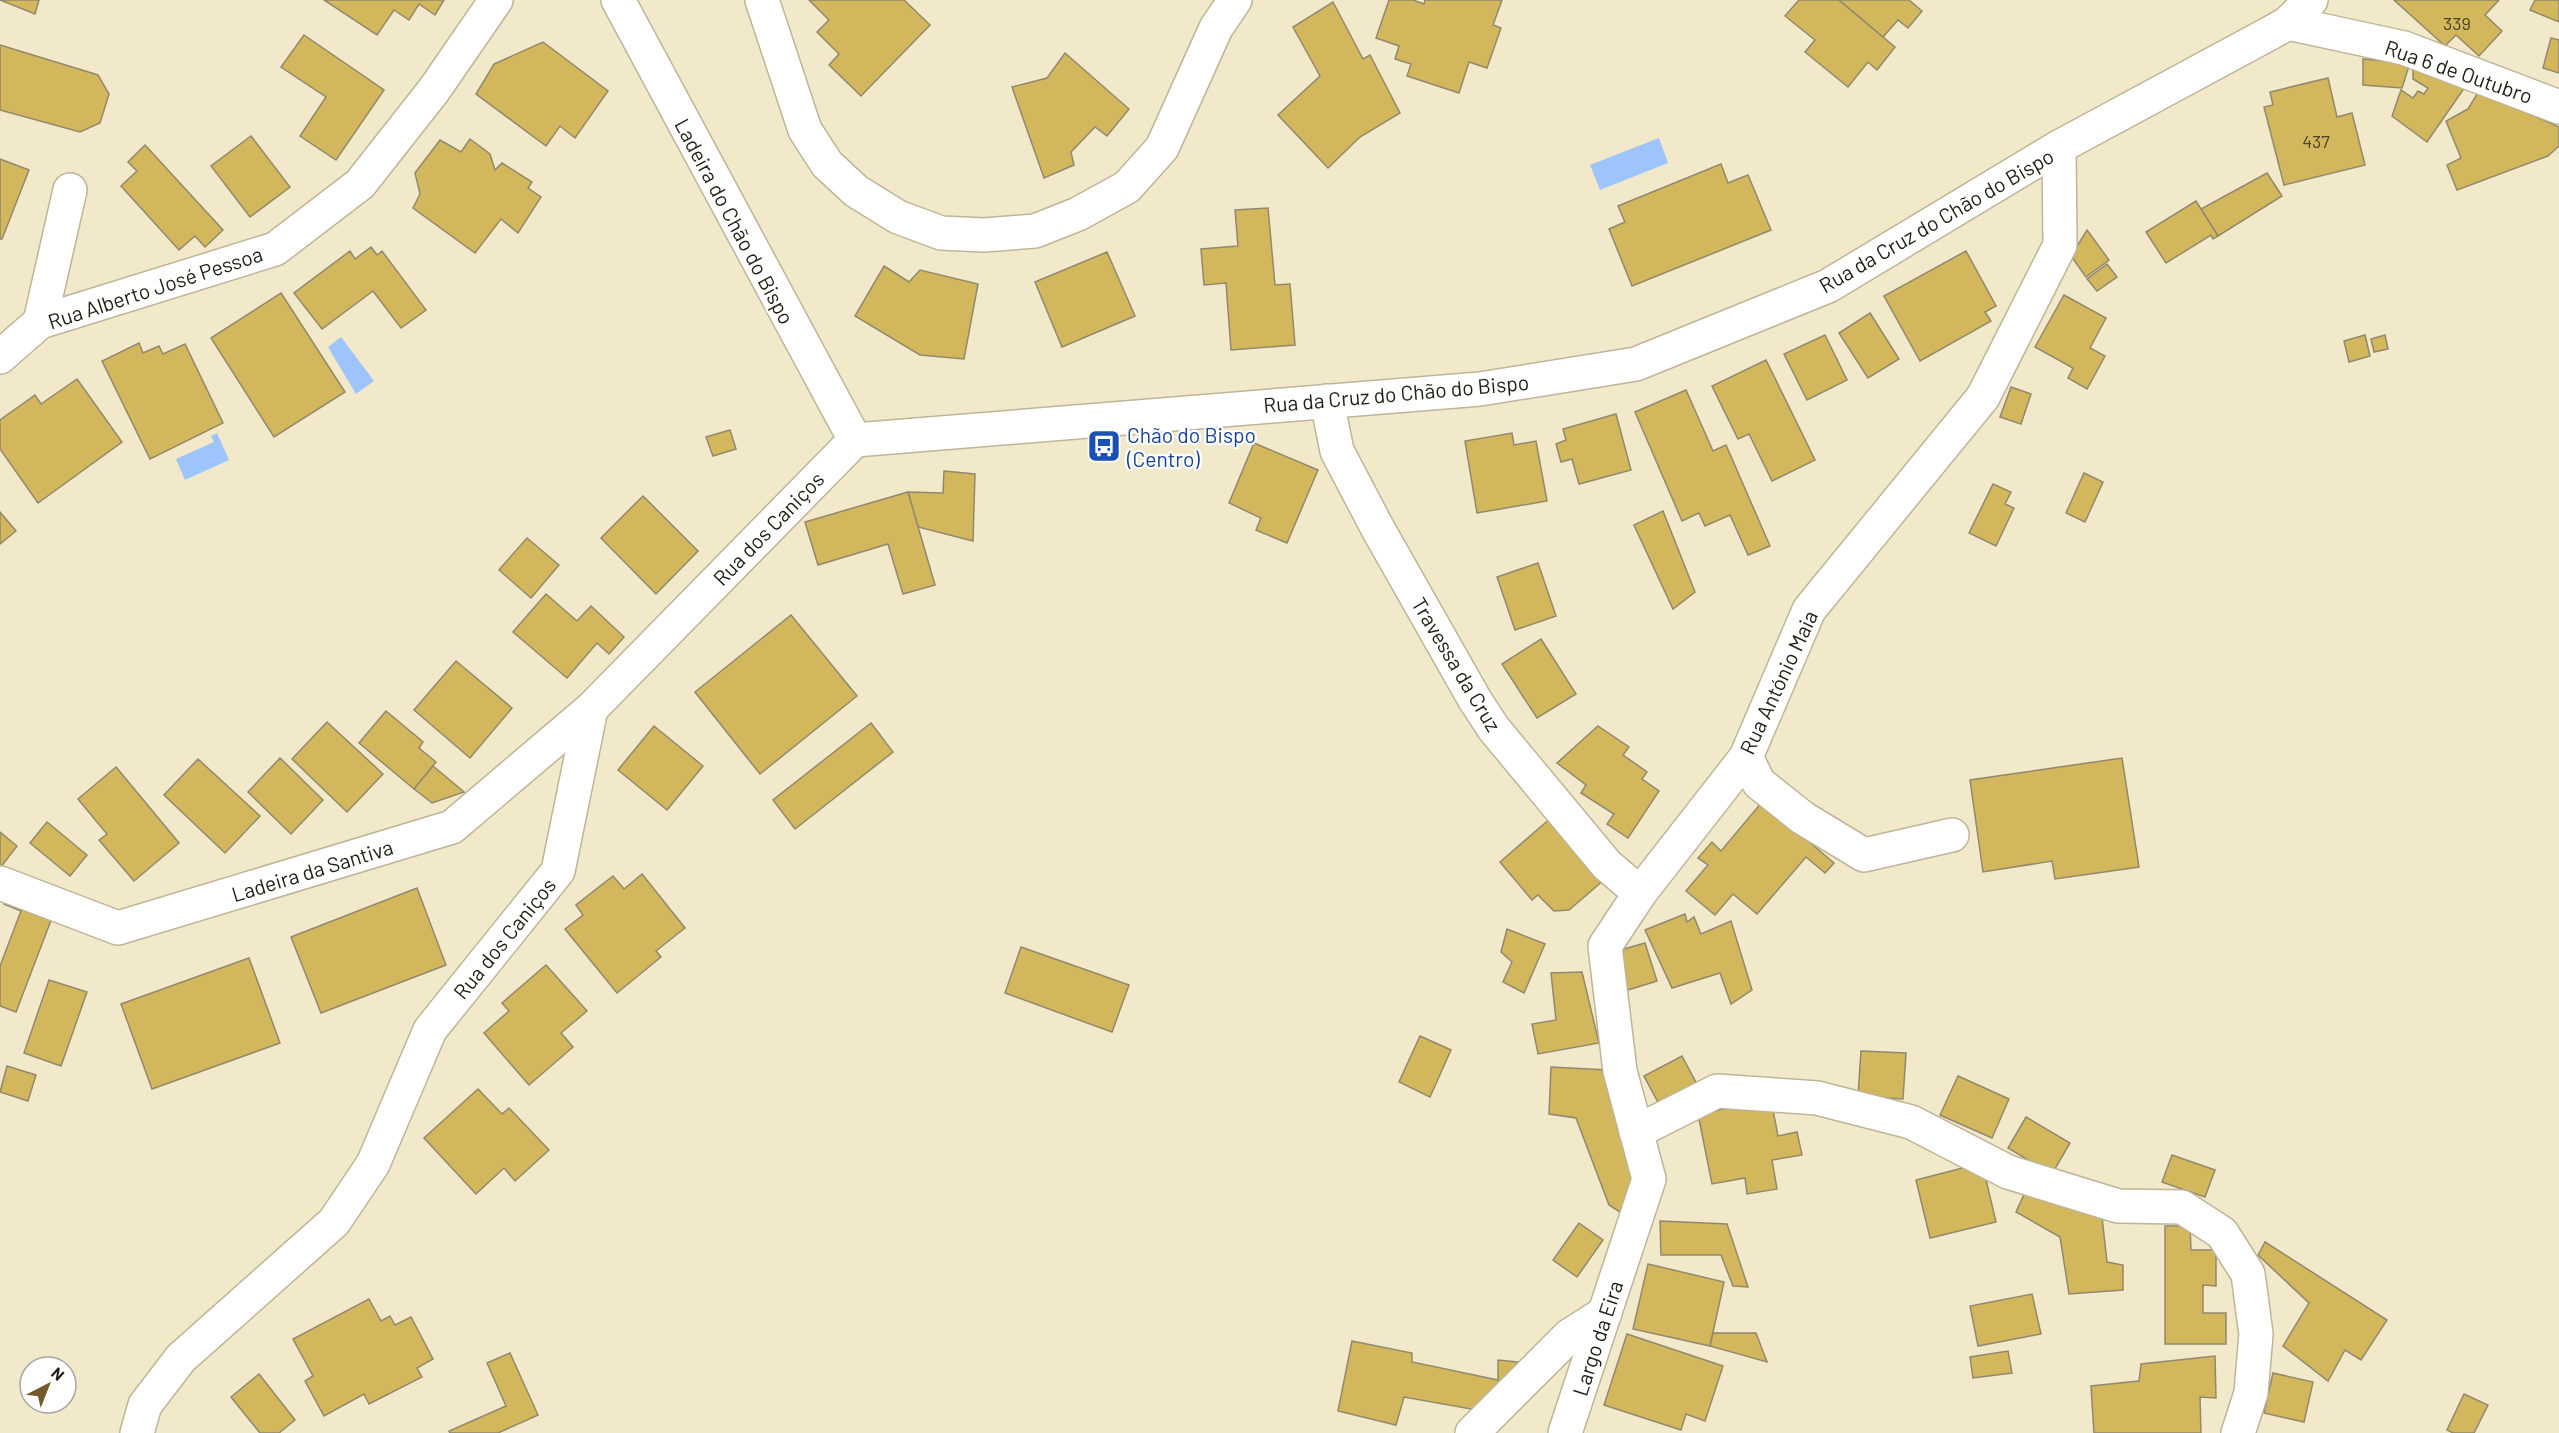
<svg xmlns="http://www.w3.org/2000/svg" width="2559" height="1433" font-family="Barlow,sans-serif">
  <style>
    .water { fill: #9ec4fe }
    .building { fill: #d3b75c; stroke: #92896d; stroke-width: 1.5 }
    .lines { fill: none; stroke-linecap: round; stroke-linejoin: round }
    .minor-casing { stroke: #beb598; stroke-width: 36 }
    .minor { stroke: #fff; stroke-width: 33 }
    .labels { text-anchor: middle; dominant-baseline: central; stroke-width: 4.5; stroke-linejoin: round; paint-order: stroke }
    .number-label { font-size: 18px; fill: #4e4425 }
    .street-label { font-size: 21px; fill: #211e13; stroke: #fff }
    .transit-label { font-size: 21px; fill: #164399; stroke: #fff; text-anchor: start }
  </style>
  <rect width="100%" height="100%" fill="#f2e9ca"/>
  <!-- water -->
  <g class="water">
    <path d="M 1659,138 L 1668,163 L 1600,190 L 1590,165 Z"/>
    <path d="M 341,337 L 374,381 L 356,394 L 328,347 Z"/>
    <path d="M 217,433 L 229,460 L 185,480 L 176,459 L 214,442 L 211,436 Z"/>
  </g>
  <!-- building -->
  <g class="building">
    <path d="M 0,0 L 39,0 L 35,14 Z"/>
    <path d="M 324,0 L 444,0 L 435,15 L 419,4 L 409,20 L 394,10 L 377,35 Z"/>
    <path d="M 809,0 L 904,0 L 930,25 L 861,96 L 829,65 L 839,54 L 817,32 L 829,20 Z"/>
    <path d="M 1389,0 L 1413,0 L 1424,4 L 1425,0 L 1502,0 L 1493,25 L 1501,28 L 1487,68 L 1469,62 L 1459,93 L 1407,76 L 1411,64 L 1395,59 L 1399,46 L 1376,38 Z"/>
    <path d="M 1799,0 L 1839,0 L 1895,47 L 1877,70 L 1868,62 L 1848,87 L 1805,52 L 1815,40 L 1785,16 Z"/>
    <path d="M 1839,0 L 1909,0 L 1922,11 L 1908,28 L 1898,20 L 1883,37 Z"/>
    <path d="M 2394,0 L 2499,0 L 2485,15 L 2502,31 L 2479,56 L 2456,35 L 2445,46 Z"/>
    <path d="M 2535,0 L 2559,0 L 2559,22 L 2530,10 Z"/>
    <path d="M 1333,2 L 1363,59 L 1370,55 L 1400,113 L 1360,137 L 1328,168 L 1278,115 L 1320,76 L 1293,27 Z"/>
    <path d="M 304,35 L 384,90 L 336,160 L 300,136 L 326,97 L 281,67 Z"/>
    <path d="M 2551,38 L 2559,40 L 2559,73 L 2543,68 Z"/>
    <path d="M 543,42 L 608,91 L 575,138 L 560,126 L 546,146 L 476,94 L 494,64 Z"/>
    <path d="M 0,45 L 98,75 L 109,94 L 100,123 L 80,132 L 0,110 Z"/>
    <path d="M 1065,53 L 1129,109 L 1107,136 L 1095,127 L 1071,152 L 1074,165 L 1044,178 L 1012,87 L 1047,78 Z"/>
    <path d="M 2363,59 L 2410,63 L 2402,88 L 2363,85 Z"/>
    <path d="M 2413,64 L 2467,84 L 2427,142 L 2392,116 L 2401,90 L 2413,98 L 2418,91 L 2424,94 L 2428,88 L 2413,79 Z"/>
    <path d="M 2328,78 L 2337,117 L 2352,113 L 2365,165 L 2284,185 L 2264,107 L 2273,105 L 2270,92 Z"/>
    <path d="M 2479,91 L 2559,127 L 2559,146 L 2548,156 L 2457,190 L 2447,165 L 2461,158 L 2446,121 L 2468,109 Z"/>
    <path d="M 251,136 L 290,187 L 250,217 L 211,166 Z"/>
    <path d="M 470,139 L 490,154 L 495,170 L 502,163 L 532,182 L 528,188 L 541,197 L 518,233 L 501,219 L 475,253 L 413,208 L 420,194 L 415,173 L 440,140 L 461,152 Z"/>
    <path d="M 145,145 L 223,230 L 205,247 L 195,236 L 179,250 L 121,186 L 137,171 L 128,162 Z"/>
    <path d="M 0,159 L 29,170 L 2,239 L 0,239 Z"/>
    <path d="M 1721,164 L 1728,183 L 1748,175 L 1771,230 L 1632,286 L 1609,229 L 1625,222 L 1618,206 Z"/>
    <path d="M 2267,173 L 2282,196 L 2218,236 L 2201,209 Z"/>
    <path d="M 2196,201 L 2218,236 L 2213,239 L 2211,235 L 2166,263 L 2146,232 Z"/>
    <path d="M 1268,208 L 1275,285 L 1290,284 L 1295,345 L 1231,350 L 1226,283 L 1204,285 L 1201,249 L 1238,246 L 1235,210 Z"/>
    <path d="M 2087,230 L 2109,260 L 2086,277 L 2071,256 Z"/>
    <path d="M 371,247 L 377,255 L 382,251 L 426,310 L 401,328 L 373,291 L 322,329 L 294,293 L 350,251 L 355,259 Z"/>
    <path d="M 1966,251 L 1996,306 L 1985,312 L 1991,321 L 1920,361 L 1884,296 Z"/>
    <path d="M 1107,252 L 1135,316 L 1062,347 L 1035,282 Z"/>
    <path d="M 2107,264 L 2117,277 L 2097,291 L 2087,279 Z"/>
    <path d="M 884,266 L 909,282 L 920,270 L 978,284 L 964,359 L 920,355 L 855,316 Z"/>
    <path d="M 281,293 L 345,392 L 274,437 L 211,338 Z"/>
    <path d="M 2064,295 L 2106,318 L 2090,348 L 2105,356 L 2087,389 L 2068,378 L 2073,368 L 2035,347 Z"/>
    <path d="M 1870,313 L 1899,359 L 1868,378 L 1839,333 Z"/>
    <path d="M 1825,335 L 1847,380 L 1807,400 L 1784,354 Z"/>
    <path d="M 2365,335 L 2370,356 L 2349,362 L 2344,341 Z"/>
    <path d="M 2385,335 L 2388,349 L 2374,352 L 2371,339 Z"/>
    <path d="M 139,343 L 143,353 L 159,346 L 163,354 L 185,344 L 223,423 L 150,459 L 102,361 Z"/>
    <path d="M 1766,360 L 1815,460 L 1772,481 L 1749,434 L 1738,439 L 1712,386 Z"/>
    <path d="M 77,379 L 122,442 L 38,503 L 0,449 L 0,420 L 35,395 L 41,404 Z"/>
    <path d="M 2011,387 L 2031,394 L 2021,424 L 2000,417 Z"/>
    <path d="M 1686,390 L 1713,451 L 1726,445 L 1770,546 L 1748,555 L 1730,515 L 1705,526 L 1699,513 L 1682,521 L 1635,412 Z"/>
    <path d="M 1616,414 L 1631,470 L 1579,484 L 1572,459 L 1561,462 L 1556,444 L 1566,440 L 1563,429 Z"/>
    <path d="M 730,430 L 736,449 L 713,456 L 706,437 Z"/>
    <path d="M 1512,433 L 1514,445 L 1536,441 L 1547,501 L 1477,513 L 1465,441 Z"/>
    <path d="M 1254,443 L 1318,470 L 1287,543 L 1256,530 L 1261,518 L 1229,503 Z"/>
    <path d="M 944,471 L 975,474 L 973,541 L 918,527 L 908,492 L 943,493 Z"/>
    <path d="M 2084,473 L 2103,482 L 2085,522 L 2066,513 Z"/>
    <path d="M 1993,484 L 2011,492 L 2005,504 L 2014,508 L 1996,546 L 1969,533 Z"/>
    <path d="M 908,492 L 935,585 L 903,594 L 888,544 L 818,565 L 805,522 Z"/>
    <path d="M 643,496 L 698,551 L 656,594 L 601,538 Z"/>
    <path d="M 1663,511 L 1695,592 L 1673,609 L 1634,525 Z"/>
    <path d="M 0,512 L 16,531 L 0,544 Z"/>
    <path d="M 527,538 L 559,565 L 531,598 L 499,570 Z"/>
    <path d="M 1538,563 L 1556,616 L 1515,630 L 1497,577 Z"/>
    <path d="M 546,594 L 577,621 L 591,606 L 624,637 L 609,654 L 597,643 L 567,678 L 513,632 Z"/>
    <path d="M 791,615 L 857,696 L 760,774 L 695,692 Z"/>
    <path d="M 1541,639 L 1576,694 L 1537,718 L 1502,664 Z"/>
    <path d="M 456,661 L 512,708 L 470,758 L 414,710 Z"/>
    <path d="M 386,711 L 423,742 L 419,748 L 436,762 L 414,789 L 359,743 Z"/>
    <path d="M 327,722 L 383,774 L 347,812 L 292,759 Z"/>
    <path d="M 871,723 L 893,752 L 795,829 L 773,800 Z"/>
    <path d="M 654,726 L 703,766 L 667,810 L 618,770 Z"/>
    <path d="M 1598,726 L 1629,747 L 1623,755 L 1647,772 L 1642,779 L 1659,791 L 1628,838 L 1607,824 L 1614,814 L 1581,793 L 1586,785 L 1557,763 Z"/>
    <path d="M 280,758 L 323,800 L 291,834 L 248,792 Z"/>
    <path d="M 2122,758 L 2139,867 L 2055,879 L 2052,861 L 1983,872 L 1970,780 Z"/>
    <path d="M 198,759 L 260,816 L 225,853 L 164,795 Z"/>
    <path d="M 433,766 L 464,792 L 432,803 L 414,789 Z"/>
    <path d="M 116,767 L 179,843 L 134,881 L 99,840 L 107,834 L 78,799 Z"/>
    <path d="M 1762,802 L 1834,863 L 1825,873 L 1806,857 L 1757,914 L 1733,894 L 1715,915 L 1686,891 L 1708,865 L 1698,858 L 1712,842 L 1721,851 Z"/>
    <path d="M 1552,817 L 1605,879 L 1569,910 L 1554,911 L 1538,895 L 1532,900 L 1500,862 Z"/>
    <path d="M 47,822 L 87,855 L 70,876 L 30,843 Z"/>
    <path d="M 0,832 L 17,846 L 0,868 Z"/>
    <path d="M 642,874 L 685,928 L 656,951 L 661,957 L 617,993 L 565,929 L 583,915 L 576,905 L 613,876 L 624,889 Z"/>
    <path d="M 417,888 L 446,965 L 321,1013 L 291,937 Z"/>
    <path d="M 9,892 L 55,910 L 16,1012 L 0,1006 L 0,966 L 21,911 L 4,904 Z"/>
    <path d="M 1685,914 L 1687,922 L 1694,917 L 1701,934 L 1731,921 L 1752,990 L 1731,1004 L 1720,973 L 1672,988 L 1645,930 Z"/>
    <path d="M 1507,929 L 1545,944 L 1524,993 L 1503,982 L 1512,962 L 1501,952 Z"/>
    <path d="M 1645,943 L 1657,981 L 1628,990 L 1617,951 Z"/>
    <path d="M 1021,947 L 1129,985 L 1112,1032 L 1005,993 Z"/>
    <path d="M 249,958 L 280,1043 L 152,1089 L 121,1004 Z"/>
    <path d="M 546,965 L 587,1011 L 561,1033 L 573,1047 L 529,1085 L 484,1033 L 509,1011 L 502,1003 Z"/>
    <path d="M 1582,972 L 1599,1043 L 1538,1054 L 1532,1024 L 1556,1020 L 1551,973 Z"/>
    <path d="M 49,980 L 87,992 L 61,1066 L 24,1053 Z"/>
    <path d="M 1420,1036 L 1451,1050 L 1430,1097 L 1399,1082 Z"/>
    <path d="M 1861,1051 L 1906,1053 L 1903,1099 L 1858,1096 Z"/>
    <path d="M 1682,1056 L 1699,1088 L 1661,1108 L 1644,1076 Z"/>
    <path d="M 7,1066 L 36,1075 L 28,1101 L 0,1092 Z"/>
    <path d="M 1551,1067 L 1608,1070 L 1636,1170 L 1620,1212 L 1609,1205 L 1576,1118 L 1549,1114 Z"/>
    <path d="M 1958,1076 L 2009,1099 L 1992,1138 L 1940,1115 Z"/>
    <path d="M 478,1089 L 502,1114 L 509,1108 L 549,1150 L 515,1181 L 504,1168 L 476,1194 L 424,1138 Z"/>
    <path d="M 1771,1100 L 1778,1136 L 1797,1132 L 1802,1155 L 1772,1160 L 1777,1189 L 1747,1194 L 1745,1178 L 1712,1184 L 1698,1114 Z"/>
    <path d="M 2026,1117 L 2070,1143 L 2052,1174 L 2008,1148 Z"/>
    <path d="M 2172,1155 L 2215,1170 L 2205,1197 L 2162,1182 Z"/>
    <path d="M 1982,1163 L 1996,1222 L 1930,1238 L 1916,1180 Z"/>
    <path d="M 2027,1188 L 2102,1217 L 2107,1262 L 2123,1265 L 2123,1290 L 2069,1294 L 2060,1237 L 2016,1212 Z"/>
    <path d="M 1660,1221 L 1727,1224 L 1748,1287 L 1733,1286 L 1721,1255 L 1661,1255 Z"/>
    <path d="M 1579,1223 L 1603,1240 L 1577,1277 L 1553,1260 Z"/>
    <path d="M 2165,1226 L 2190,1226 L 2191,1250 L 2216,1250 L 2216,1286 L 2203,1285 L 2203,1313 L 2226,1313 L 2226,1344 L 2165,1344 Z"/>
    <path d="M 2265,1242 L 2387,1320 L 2361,1360 L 2345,1350 L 2328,1381 L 2283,1346 L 2309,1303 L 2258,1255 Z"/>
    <path d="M 1648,1264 L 1724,1282 L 1710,1346 L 1633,1329 Z"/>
    <path d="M 2032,1294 L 2041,1334 L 1978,1346 L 1970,1306 Z"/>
    <path d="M 369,1299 L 381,1321 L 390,1316 L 395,1325 L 411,1317 L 433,1359 L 417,1368 L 422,1377 L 369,1404 L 364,1394 L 324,1416 L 305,1381 L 313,1376 L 293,1339 Z"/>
    <path d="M 1713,1333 L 1756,1333 L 1767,1362 L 1710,1346 Z"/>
    <path d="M 1627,1334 L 1723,1366 L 1705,1421 L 1686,1414 L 1681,1430 L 1604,1405 Z"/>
    <path d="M 1352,1341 L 1412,1353 L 1412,1362 L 1498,1380 L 1498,1360 L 1528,1363 L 1488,1412 L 1404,1397 L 1396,1425 L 1338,1411 Z"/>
    <path d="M 2008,1351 L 2012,1373 L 1973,1378 L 1970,1357 Z"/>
    <path d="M 510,1353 L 538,1415 L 498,1433 L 450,1433 L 449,1431 L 506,1406 L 487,1363 Z"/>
    <path d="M 2215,1356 L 2216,1398 L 2200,1397 L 2201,1433 L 2094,1433 L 2091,1386 L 2139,1381 L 2141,1364 Z"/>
    <path d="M 2273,1373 L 2313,1382 L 2304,1422 L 2264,1413 Z"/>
    <path d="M 259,1374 L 295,1420 L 279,1433 L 260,1433 L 231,1397 Z"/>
    <path d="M 2464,1394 L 2488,1405 L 2474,1433 L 2453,1433 L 2447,1430 Z"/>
  </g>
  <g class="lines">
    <defs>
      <g id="minor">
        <path d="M 618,0 L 855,440"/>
        <path d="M 762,0 L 805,130 L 827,164 L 856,191 L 898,217 L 941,233 L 984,235 L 1035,231 L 1078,214 L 1127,187 L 1162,148 L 1216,28 L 1235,0"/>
        <path d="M 2288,23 L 2404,48 L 2559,107"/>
        <path d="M 40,322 L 70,190"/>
        <path d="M 0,357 L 40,322 L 275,249 L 360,184 L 434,90 L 496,0"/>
        <path d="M 1327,401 L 1337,451 L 1378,529 L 1475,700 L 1494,729 L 1607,865 L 1640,893"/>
        <path d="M 855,440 L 1480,389 L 1636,364 L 1828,286 L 2059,147 L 2274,31 L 2288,23 L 2311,0"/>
        <path d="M 1746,757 L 1759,783 L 1803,818 L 1864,855 L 1952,835"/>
        <path d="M 0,883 L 118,928 L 452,827 L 591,709"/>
        <path d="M 1636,1132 L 1717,1091 L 1817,1098 L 1911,1122 L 2008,1172 L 2118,1206 L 2182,1207 L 2222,1233 L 2248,1274 L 2256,1334 L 2251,1393 L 2238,1433"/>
        <path d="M 137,1433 L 145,1405 L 181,1358 L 334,1222 L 373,1164 L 430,1030 L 558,871 L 591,709 L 855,440"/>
        <path d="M 1472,1433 L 1569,1336 L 1605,1313"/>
        <path d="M 1565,1433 L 1649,1179 L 1620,1071 L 1605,946 L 1640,893 L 1746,757 L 1809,610 L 1983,397 L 2060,245 L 2059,147"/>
      </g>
    </defs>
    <!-- minor casing -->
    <use href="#minor" class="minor-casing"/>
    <!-- minor -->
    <use href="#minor" class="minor"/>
  </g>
  <!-- icons -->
  <defs>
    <symbol id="bus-square" viewBox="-11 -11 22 22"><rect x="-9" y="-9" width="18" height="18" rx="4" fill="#1a4fb4" stroke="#fff"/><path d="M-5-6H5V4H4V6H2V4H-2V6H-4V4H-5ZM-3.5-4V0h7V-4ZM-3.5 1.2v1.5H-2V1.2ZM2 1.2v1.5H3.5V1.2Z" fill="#fff"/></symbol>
  </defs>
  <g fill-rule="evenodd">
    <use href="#bus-square" x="1085" y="427" width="38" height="38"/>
  </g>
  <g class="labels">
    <!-- number labels -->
    <g class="number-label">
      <text x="2457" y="23">339</text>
      <text x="2316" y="141">437</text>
    </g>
    <!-- street labels -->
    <g class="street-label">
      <text transform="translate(2459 71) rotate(19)">Rua 6 de Outubro</text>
      <text transform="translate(1936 220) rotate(-30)">Rua da Cruz do Chão do Bispo</text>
      <text transform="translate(735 221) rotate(62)">Ladeira do Chão do Bispo</text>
      <text transform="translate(155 287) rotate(-18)">Rua Alberto José Pessoa</text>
      <text transform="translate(1396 393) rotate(-5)">Rua da Cruz do Chão do Bispo</text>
      <text transform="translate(768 528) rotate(-46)">Rua dos Caniços</text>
      <text transform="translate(1457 664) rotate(59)">Travessa da Cruz</text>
      <text transform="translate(1778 682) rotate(-65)">Rua António Maia</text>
      <text transform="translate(312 870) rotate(-17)">Ladeira da Santiva</text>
      <text transform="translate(504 938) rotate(-51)">Rua dos Caniços</text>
      <text transform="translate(1597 1338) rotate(-72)">Largo da Eira</text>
    </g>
    <!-- transit labels -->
    <g class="transit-label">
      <text x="1127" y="434">Chão do Bispo<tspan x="1127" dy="24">(Centro)</tspan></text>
    </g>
  </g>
  <!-- north arrow -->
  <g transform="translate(48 1385) rotate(42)"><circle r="28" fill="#ffffff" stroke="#a6a5a1" stroke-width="1.5"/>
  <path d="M0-4.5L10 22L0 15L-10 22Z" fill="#725b2b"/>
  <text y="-9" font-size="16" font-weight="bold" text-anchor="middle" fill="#211e13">N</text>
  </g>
</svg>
